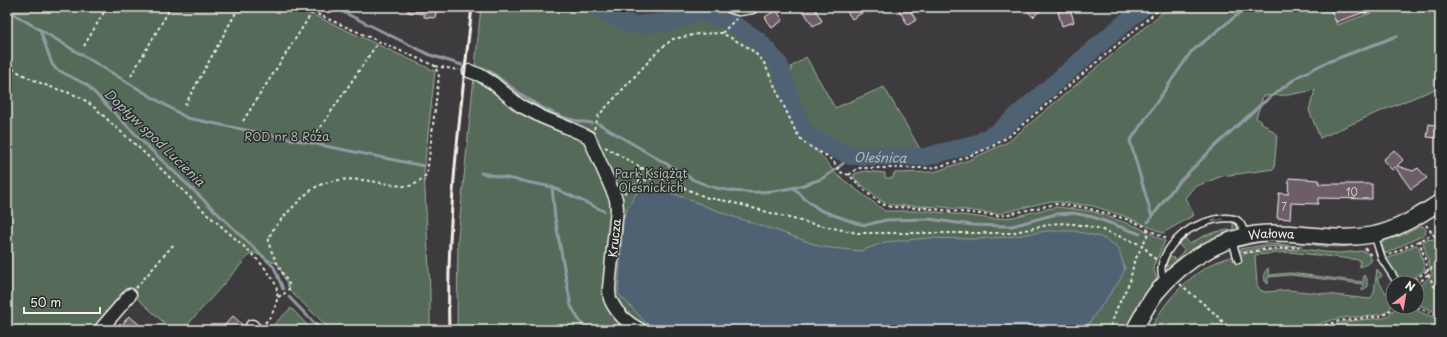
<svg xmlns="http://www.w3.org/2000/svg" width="1447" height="337" font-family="'Playpen Sans',sans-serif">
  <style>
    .built { fill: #4c454b }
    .green { fill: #546b58; stroke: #a4aea0 }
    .water { fill: #506273; stroke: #929ba2 }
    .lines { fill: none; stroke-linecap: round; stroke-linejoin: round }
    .stream { stroke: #929ba2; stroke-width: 3 }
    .river { stroke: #506273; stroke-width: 18 }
    .building { fill: #6d5d67; stroke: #f4f1e8 }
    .service-casing { stroke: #f4f1e8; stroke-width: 9 }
    .minor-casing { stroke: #f4f1e8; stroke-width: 15 }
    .tertiary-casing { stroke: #f4f1e8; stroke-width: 18 }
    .path { stroke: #f4f1e8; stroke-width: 2; stroke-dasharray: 3 3; stroke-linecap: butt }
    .service { stroke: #2a2d2e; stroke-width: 6 }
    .minor { stroke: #2a2d2e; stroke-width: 12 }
    .tertiary { stroke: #2a2d2e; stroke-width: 15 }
    .rail { stroke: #f4f1e8; stroke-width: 3 }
    .oneway { fill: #71726f }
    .labels { text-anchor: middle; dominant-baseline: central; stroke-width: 3; stroke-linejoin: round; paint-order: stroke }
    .number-label { font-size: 10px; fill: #d2ccc8 }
    .park-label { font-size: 12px; fill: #acb5a7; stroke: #2a2d2e }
    .street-label { font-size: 12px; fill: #f4f1e8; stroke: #2a2d2e }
    .water-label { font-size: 13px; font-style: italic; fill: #b2b8b9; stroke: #2a2d2e }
  </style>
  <rect width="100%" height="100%" fill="#3e3b3f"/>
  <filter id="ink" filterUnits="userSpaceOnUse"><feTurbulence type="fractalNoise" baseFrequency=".025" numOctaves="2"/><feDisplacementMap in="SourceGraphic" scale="8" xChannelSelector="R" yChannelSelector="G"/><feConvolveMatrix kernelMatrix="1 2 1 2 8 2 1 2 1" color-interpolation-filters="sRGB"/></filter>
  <g filter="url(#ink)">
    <!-- built -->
    <path class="built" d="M 1320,7 L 1399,7 L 1332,33 Z"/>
    <!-- green -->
    <g class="green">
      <path d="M 7,7 L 291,7 L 309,13 L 435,71 L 424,170 L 430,292 L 430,330 L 331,330 L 290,291 L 278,264 L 252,252 L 183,330 L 172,330 L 126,288 L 91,330 L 7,330 Z"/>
      <path d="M 481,7 L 584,7 L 634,31 L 703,18 L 741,34 L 765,53 L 777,71 L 789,103 L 803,134 L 837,175 L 885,211 L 929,211 L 994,219 L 1013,217 L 1037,211 L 1057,207 L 1091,211 L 1138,227 L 1165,241 L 1153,267 L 1157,280 L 1126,330 L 457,330 L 458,237 Z"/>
      <path d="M 1169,7 L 1330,7 L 1337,25 L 1388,7 L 1440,7 L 1440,87 L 1374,114 L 1320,138 L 1309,110 L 1315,90 L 1288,95 L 1263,96 L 1256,118 L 1277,135 L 1274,169 L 1222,176 L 1194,187 L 1185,198 L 1194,215 L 1163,233 L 1127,217 L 1093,206 L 1051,201 L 997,214 L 942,207 L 892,205 L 883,202 L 854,178 L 854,174 L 865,171 L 885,173 L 885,178 L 893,178 L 894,173 L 934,172 L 969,160 L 1008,142 Z"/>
      <path d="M 806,57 L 835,108 L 884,87 L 920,149 C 886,150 837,158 812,130 C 807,124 804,115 801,108 C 795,96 791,80 791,67 Z"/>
      <path d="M 1233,223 L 1236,224 L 1239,232 L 1170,269 L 1166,264 L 1170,256 L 1177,260 L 1184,250 L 1178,244 L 1185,238 L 1190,244 C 1203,235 1217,230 1233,230 Z"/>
      <path d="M 1421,226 L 1423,226 L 1426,230 L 1425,234 L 1385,254 L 1381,246 L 1383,241 L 1400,236 Z"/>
      <path d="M 1260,239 L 1368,242 L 1371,243 C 1355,246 1338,248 1322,246 C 1309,244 1297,242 1285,241 C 1269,240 1254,243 1239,247 L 1238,245 Z"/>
      <path d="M 1434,239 L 1440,246 L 1440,314 L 1417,304 L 1417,290 L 1432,274 L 1423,242 L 1425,240 Z"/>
      <path d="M 1270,244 L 1302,246 L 1267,247 L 1240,252 L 1240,249 Z"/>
      <path d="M 1415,245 L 1417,245 L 1419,247 L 1425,270 L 1406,283 L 1401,283 L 1396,276 L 1387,259 Z"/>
      <path d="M 1303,249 L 1325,252 L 1339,253 L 1363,251 L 1367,253 L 1372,260 L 1368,264 L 1360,267 L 1360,260 L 1290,252 L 1255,255 L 1257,285 L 1260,290 L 1265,292 L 1289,290 L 1370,299 L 1374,293 L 1377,269 L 1382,276 L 1377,279 L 1386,293 L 1391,290 L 1393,292 C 1393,300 1394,306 1387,311 C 1380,318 1352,316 1342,318 C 1329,320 1318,324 1307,330 L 1150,330 C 1165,300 1190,273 1221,260 C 1234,255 1250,252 1263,251 C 1276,249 1290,250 1303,249 Z"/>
      <path d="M 1268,268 L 1269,275 L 1290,273 L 1363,282 L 1364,275 L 1367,278 L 1367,287 L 1362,291 L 1363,284 L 1291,275 L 1268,277 L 1268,284 L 1265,281 L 1264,273 Z"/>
      <path d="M 1396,307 L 1413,307 L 1420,312 L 1440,320 L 1440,330 L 1320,330 C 1339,320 1363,320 1384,318 L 1388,316 Z"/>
      <path d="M 291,308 L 312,330 L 269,329 Z"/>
    </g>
    <!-- water -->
    <path class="water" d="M 651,185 L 731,216 L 781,232 L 822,247 L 861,251 L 885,242 L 928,238 L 974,239 L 1008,237 L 1046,231 L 1074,231 L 1101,237 L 1118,247 L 1125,269 L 1120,280 L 1084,330 L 672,330 L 646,323 L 618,293 L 623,220 L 628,207 L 639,189 Z"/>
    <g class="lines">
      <!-- stream -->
      <g class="stream">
        <path d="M 333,7 L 430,55 L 462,65"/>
        <path d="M 7,10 L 187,118 L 424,166"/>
        <path d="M 40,30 L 52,64 L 56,69 L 87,85 L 145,144 L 274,267 L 283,289"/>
        <path d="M 484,69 L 491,72 C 522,95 552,121 592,123"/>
        <path d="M 599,124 L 694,180 C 727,196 772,195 807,184 C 811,182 817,181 821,179 C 832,173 843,164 851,156"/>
        <path d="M 481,173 L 552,187 L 604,211"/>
        <path d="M 552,187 L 555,218 L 571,306 L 579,320 L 585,328 L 601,330"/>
        <path d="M 794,188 L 805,199 L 820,210 L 856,223 L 866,225 L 886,220 L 929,219 L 972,225 L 1001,226 L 1012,226 L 1056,214 L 1073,213 L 1093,217 L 1140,234"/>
        <path d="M 1152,217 L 1130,141 L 1191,52 L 1247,7"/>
        <path d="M 1148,222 L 1176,185 L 1212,149 L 1259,106 L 1276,93 L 1299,76 L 1325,63 L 1397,36"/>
        <path d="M 289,297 L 321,330"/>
      </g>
      <!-- river -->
      <path class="river" id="s1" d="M 594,7 L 633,25 L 670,22 L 699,12 L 722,18 L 738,27 L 758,40 L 779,64 L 788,89 L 792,107 L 806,132 L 812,138 L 820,142 L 851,156 L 925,157 L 978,143 L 999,131 L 1143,7"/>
    </g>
    <!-- building -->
    <g class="building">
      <path d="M 408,7 L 437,7 L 435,18 L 424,17 L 424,14 L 408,12 Z"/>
      <path d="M 801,7 L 814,7 L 822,21 L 813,26 Z"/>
      <path d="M 844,7 L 872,7 L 852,19 Z"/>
      <path d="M 897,7 L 908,7 L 916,20 L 908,25 Z"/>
      <path d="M 1024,7 L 1044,7 L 1033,17 Z"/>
      <path d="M 1330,7 L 1361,7 L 1361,10 L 1362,13 L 1336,22 Z"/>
      <path d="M 1070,8 L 1074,22 L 1062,26 L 1058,12 Z"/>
      <path d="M 776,10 L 783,20 L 772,28 L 765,17 Z"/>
      <path d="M 1429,124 L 1440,126 L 1440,138 L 1427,137 Z"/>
      <path d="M 1394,150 L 1403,160 L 1397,166 L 1413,171 L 1418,168 L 1427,178 L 1411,189 L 1395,167 L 1392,170 L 1383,160 Z"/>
      <path d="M 1289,178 L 1319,180 L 1319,184 L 1372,184 L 1372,199 L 1318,198 L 1318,204 L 1291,203 L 1290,219 L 1277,218 L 1279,193 L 1288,194 Z"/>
      <path d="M 129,316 L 141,326 L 137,330 L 125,330 L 121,326 Z"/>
      <path d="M 233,316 L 245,327 L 246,330 L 220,330 Z"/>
    </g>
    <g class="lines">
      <defs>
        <g id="service">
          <path d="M 1365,9 L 1370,7"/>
          <path d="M 1374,234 L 1382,259 L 1395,279"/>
          <path d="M 1232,240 L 1238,260"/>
          <path d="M 1165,282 C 1153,263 1174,239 1190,229 C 1201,223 1213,219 1225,218 C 1229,218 1234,218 1237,220 C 1242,223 1244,231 1246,236"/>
        </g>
        <g id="minor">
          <path d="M 731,7 L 739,9 L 752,7"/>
          <path d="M 469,71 L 480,75 L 493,83 L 519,105 L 542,117 L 571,129 L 589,137 L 616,199 L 617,209 L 609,288 C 609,292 609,297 611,301 C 617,314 629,324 641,330"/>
          <path d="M 252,326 L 256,330"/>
          <path d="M 100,330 L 130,295"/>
        </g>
        <g id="tertiary">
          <path id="s2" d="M 1134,330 C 1141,318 1147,305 1156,293 C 1184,259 1230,231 1276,233 C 1309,233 1339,241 1372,235 C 1397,230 1419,216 1440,202"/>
        </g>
      </defs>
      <!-- service casing -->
      <use href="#service" class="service-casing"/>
      <!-- minor casing -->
      <use href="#minor" class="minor-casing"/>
      <!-- tertiary casing -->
      <use href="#tertiary" class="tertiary-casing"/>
      <!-- path -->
      <g class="path">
        <path d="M 301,7 L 435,66"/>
        <path d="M 722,33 L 736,19"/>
        <path d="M 84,46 L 107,7"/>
        <path d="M 7,66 C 20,73 34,81 48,86 C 61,91 75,93 87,102 C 96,108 104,116 112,124 C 145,152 174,182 205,212 C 223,229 268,263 276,286 C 280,300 274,314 264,324"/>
        <path d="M 131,76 L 171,7"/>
        <path d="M 185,105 L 239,7"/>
        <path d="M 243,121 L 313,11"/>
        <path d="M 594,129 L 599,115 L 660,49 L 673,39 L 698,34 L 722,33 L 749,48 L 757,55 L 764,63 L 795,130 L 802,141 L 812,148 L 827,156 L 834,162 L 840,172 L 849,175 L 870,195 L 882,204 L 891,207 L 924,208 L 999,216 L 1056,204 L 1083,207 L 1126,219 L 1144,226 L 1147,229 L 1148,234 L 1134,262 L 1130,281 L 1117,308 L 1109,330"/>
        <path d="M 314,137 L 379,41"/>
        <path d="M 605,147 L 658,177"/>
        <path d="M 849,175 L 858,168 L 933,168 L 954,162 L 991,147 L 1008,137 L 1162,7"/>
        <path d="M 639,182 L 641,167"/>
        <path d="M 624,193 L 639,182 L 658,177 L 708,198 L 727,201 L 804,222 L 857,233 L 1010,233 L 1058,223 L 1074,224 L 1097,228 L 1132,241 L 1142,245 L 1156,260"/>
        <path d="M 1426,225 L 1440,243"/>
        <path d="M 1147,229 L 1168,239"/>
        <path d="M 1365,248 L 1372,257"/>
        <path d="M 1244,253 L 1261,250 L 1299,247"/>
        <path d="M 1389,255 L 1433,234"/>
        <path d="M 1428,274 L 1434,286 L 1440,290"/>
        <path d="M 1410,283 L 1428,270 L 1440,264"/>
        <path d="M 1180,284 L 1212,311 L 1231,330"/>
        <path d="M 1389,285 L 1393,291"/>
        <path d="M 1417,285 L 1428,274 L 1428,270 L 1419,239"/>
        <path d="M 1434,286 L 1440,277"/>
        <path d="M 136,288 L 173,245"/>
        <path d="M 278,297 C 284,294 288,292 290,286 C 284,275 267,249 269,238 C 272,228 282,219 289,211 C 297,203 306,193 316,187 C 336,176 362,179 382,183 C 392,184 403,188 413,185 C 418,183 423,178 427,174 L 439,76 L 435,66 L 459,70"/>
        <path d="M 1417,307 L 1440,317"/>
        <path d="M 1314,330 L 1325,325 L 1339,321 L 1381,316 L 1387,313 L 1394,307"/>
      </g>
      <!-- service -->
      <use href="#service" class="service"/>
      <!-- minor -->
      <use href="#minor" class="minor"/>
      <!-- tertiary -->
      <use href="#tertiary" class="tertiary"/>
      <!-- rail -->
      <path class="rail" d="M 449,330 C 446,222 460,114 472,7"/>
    </g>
    <!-- one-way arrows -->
    <defs><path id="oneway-solid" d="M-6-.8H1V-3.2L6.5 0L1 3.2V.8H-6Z"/></defs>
    <use class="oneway" href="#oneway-solid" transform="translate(1217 220) rotate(170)"/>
  </g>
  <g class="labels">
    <!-- number labels -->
    <g class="number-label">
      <text x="1352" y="191">10</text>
      <text x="1284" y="206">7</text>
    </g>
    <!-- park labels -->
    <g class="park-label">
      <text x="287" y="136">ROD nr 8 Róża</text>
      <text x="651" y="173">Park Książąt<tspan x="651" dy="14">Oleśnickich</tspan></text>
    </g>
    <!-- street labels -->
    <g class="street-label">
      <text stroke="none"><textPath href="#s2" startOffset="177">Wałowa</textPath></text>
      <text transform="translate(614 238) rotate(-84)">Krucza</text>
    </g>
    <!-- water labels -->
    <g class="water-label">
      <text transform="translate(155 137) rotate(44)">Dopływ spod Lucienia</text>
      <text stroke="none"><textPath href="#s1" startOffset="363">Oleśnica</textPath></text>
    </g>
  </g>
  <!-- margin -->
  <rect width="1447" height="337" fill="none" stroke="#2a2d2e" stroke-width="24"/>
  <rect x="12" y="12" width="1423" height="313" fill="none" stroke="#f4f1e8" stroke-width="1.5" filter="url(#ink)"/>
  <!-- north arrow -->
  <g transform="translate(1405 295) rotate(31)"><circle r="19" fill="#2a2d2e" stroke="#7b7b78"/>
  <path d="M0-3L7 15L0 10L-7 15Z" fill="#ff9aa2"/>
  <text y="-6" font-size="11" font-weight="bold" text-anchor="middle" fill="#f4f1e8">N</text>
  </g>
  <!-- scale -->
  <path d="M24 307v6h76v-6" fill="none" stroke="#f4f1e8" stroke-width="2"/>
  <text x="30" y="307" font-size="12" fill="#f4f1e8" stroke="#2a2d2e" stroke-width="3" paint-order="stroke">50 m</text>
</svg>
